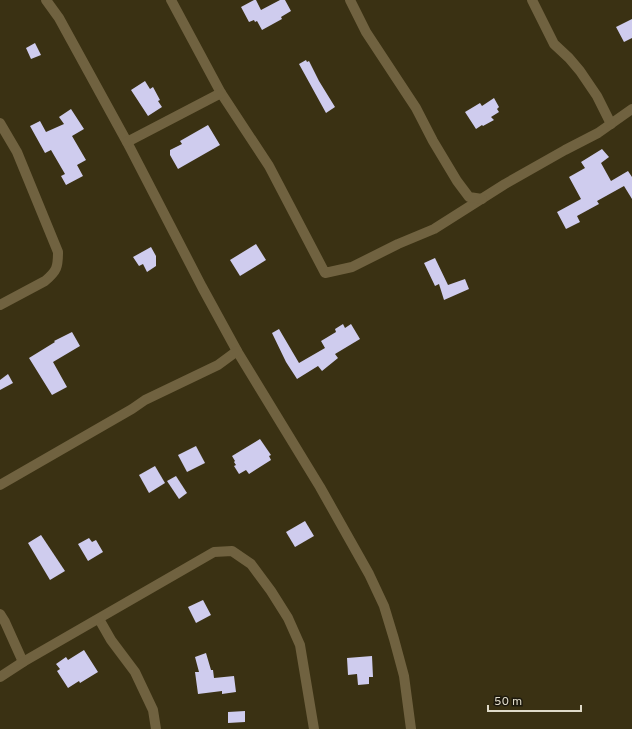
<svg xmlns="http://www.w3.org/2000/svg" width="632" height="729" font-family="Overpass,sans-serif">
  <style>
    .building { fill: #cfccee }
    .lines { fill: none; stroke-linecap: round; stroke-linejoin: round }
    .minor { stroke: #706240; stroke-width: 10 }
  </style>
  <rect width="100%" height="100%" fill="#3a3113"/>
  <!-- building -->
  <g class="building">
    <path d="M 254,0 L 256,0 L 261,10 L 280,0 L 285,0 L 291,11 L 281,17 L 282,19 L 262,30 L 257,21 L 255,22 L 254,20 L 249,22 L 241,7 Z"/>
    <path d="M 632,19 L 632,38 L 624,42 L 616,27 Z"/>
    <path d="M 35,43 L 41,55 L 31,59 L 26,48 Z"/>
    <path d="M 306,60 L 307,62 L 309,61 L 319,81 L 335,107 L 326,113 L 299,64 Z"/>
    <path d="M 145,81 L 150,89 L 153,87 L 160,100 L 158,101 L 162,107 L 148,116 L 131,90 Z"/>
    <path d="M 494,98 L 499,107 L 497,109 L 499,112 L 491,117 L 494,120 L 483,126 L 482,125 L 476,129 L 465,112 L 480,103 L 482,106 Z"/>
    <path d="M 71,109 L 84,129 L 72,136 L 86,160 L 77,165 L 83,176 L 66,185 L 61,176 L 65,174 L 51,150 L 45,153 L 30,126 L 40,121 L 46,132 L 64,124 L 59,117 Z"/>
    <path d="M 208,125 L 220,145 L 178,169 L 170,155 L 170,150 L 182,144 L 180,141 Z"/>
    <path d="M 602,149 L 609,157 L 601,163 L 611,181 L 628,171 L 632,177 L 632,199 L 624,186 L 597,201 L 599,204 L 577,216 L 580,222 L 566,229 L 557,212 L 581,199 L 569,177 L 585,168 L 581,162 Z"/>
    <path d="M 256,244 L 266,260 L 240,276 L 230,260 Z"/>
    <path d="M 151,247 L 156,256 L 156,266 L 147,272 L 143,264 L 139,266 L 133,257 Z"/>
    <path d="M 435,258 L 448,285 L 465,279 L 469,289 L 444,300 L 439,284 L 435,286 L 424,263 Z"/>
    <path d="M 343,324 L 345,328 L 351,324 L 360,339 L 335,354 L 338,358 L 322,371 L 318,366 L 297,379 L 286,362 L 272,333 L 279,329 L 299,363 L 325,348 L 321,341 L 336,332 L 335,329 Z"/>
    <path d="M 72,332 L 80,346 L 53,362 L 67,387 L 52,395 L 29,358 L 55,342 L 54,341 Z"/>
    <path d="M 8,374 L 13,383 L 0,390 L 0,380 Z"/>
    <path d="M 260,439 L 271,455 L 269,456 L 271,460 L 249,474 L 246,470 L 239,474 L 234,466 L 236,465 L 234,462 L 235,461 L 232,456 Z"/>
    <path d="M 196,446 L 205,463 L 187,472 L 178,455 Z"/>
    <path d="M 155,466 L 165,483 L 149,493 L 139,475 Z"/>
    <path d="M 176,476 L 187,493 L 179,499 L 167,481 Z"/>
    <path d="M 305,521 L 314,536 L 295,547 L 286,532 Z"/>
    <path d="M 41,535 L 65,571 L 50,580 L 28,543 Z"/>
    <path d="M 89,538 L 92,542 L 96,540 L 103,552 L 88,561 L 78,544 Z"/>
    <path d="M 203,600 L 211,615 L 196,623 L 188,607 Z"/>
    <path d="M 84,650 L 98,672 L 80,683 L 79,681 L 68,688 L 57,671 L 60,669 L 56,664 L 66,657 L 68,660 Z"/>
    <path d="M 206,653 L 211,670 L 213,670 L 214,678 L 234,676 L 236,692 L 222,694 L 222,691 L 198,694 L 195,672 L 199,672 L 195,657 Z"/>
    <path d="M 372,656 L 373,677 L 369,677 L 369,684 L 358,685 L 357,674 L 348,675 L 347,658 Z"/>
    <path d="M 245,711 L 245,722 L 228,723 L 228,712 Z"/>
  </g>
  <g class="lines">
    <!-- minor -->
    <g class="minor">
      <path d="M 46,0 L 59,18 L 127,142 L 202,287 L 237,351 L 320,487 L 369,574 L 384,606 L 394,639 L 404,676 L 411,729"/>
      <path d="M 171,0 L 221,93 L 269,166 L 325,273 L 352,267 L 398,244 L 434,229 L 505,184 L 565,150 L 598,133 L 632,109"/>
      <path d="M 350,0 L 366,32 L 416,108 L 433,141 L 457,181 L 469,197 L 482,199"/>
      <path d="M 532,0 L 554,44 L 569,58 L 580,71 L 597,96 L 611,124"/>
      <path d="M 0,123 L 17,152 L 58,252 C 58,267 57,271 45,281 L 0,305"/>
      <path d="M 127,142 L 221,93"/>
      <path d="M 0,485 L 132,409 L 145,400 L 218,365 L 237,351"/>
      <path d="M 0,614 L 5,622 L 23,662"/>
      <path d="M 99,619 L 111,640 L 135,672 L 153,710 L 156,729"/>
      <path d="M 0,677 L 23,662 L 214,552 L 232,551 L 251,564 L 271,591 L 288,618 L 300,645 L 314,729"/>
    </g>
  </g>
  <!-- scale -->
  <path d="M488 705v6h93v-6" fill="none" stroke="#dfdac9" stroke-width="2"/>
  <text x="494" y="705" font-size="12" fill="#dfdac9" stroke="#1d190d" stroke-width="3" paint-order="stroke">50 m</text>
</svg>
